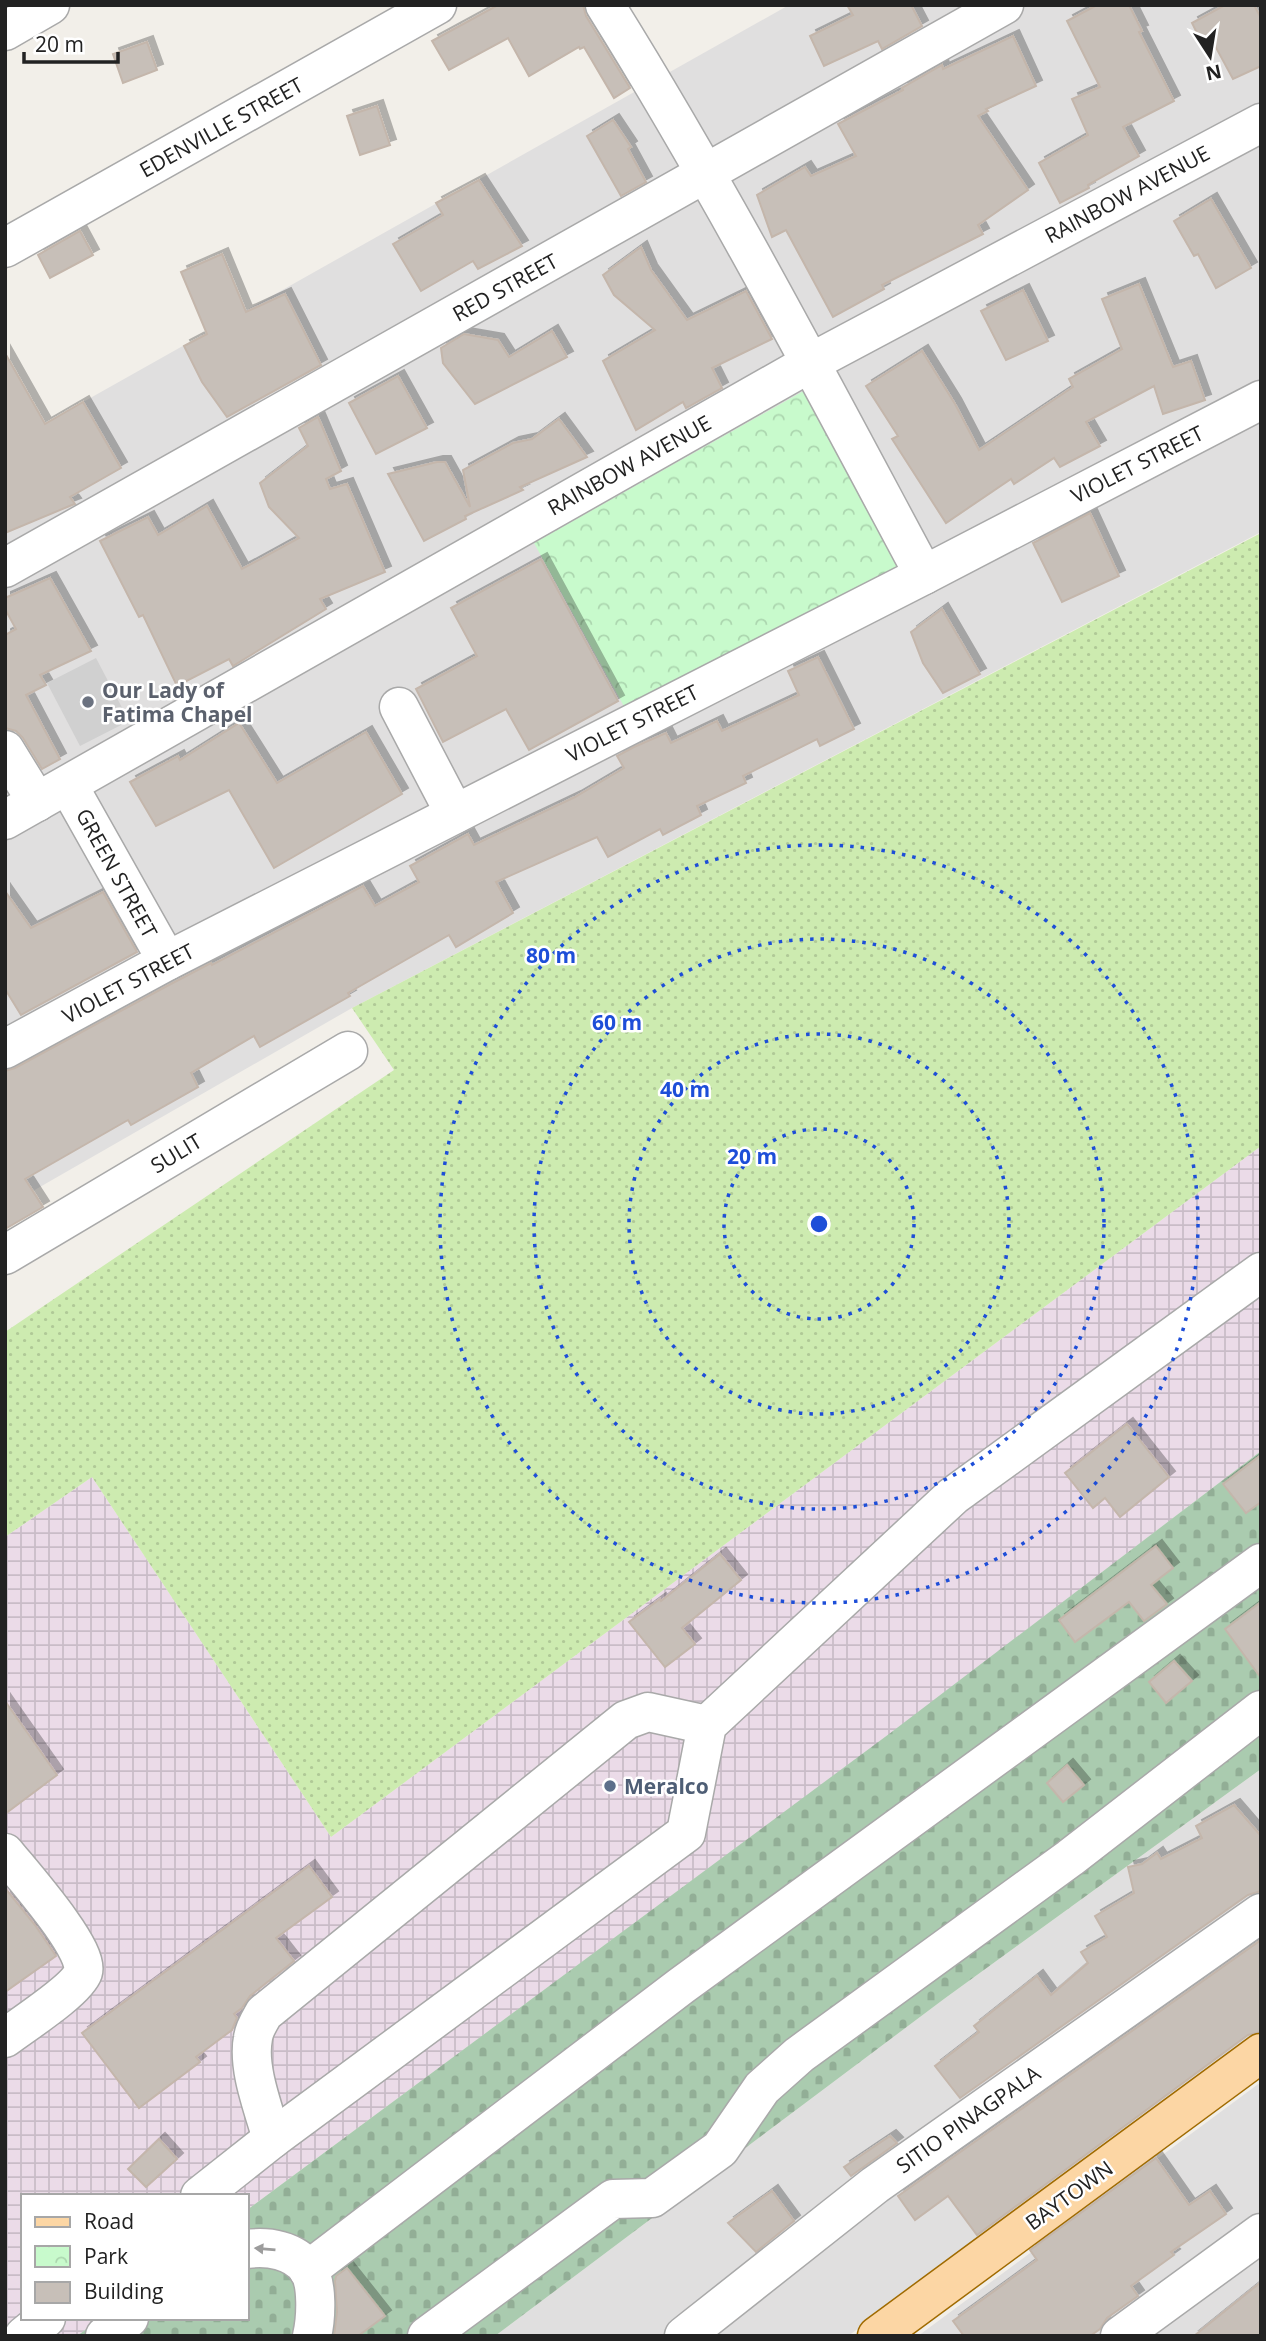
<svg xmlns="http://www.w3.org/2000/svg" width="1266" height="2341" font-family="'Open Sans',sans-serif">
  <style>
    .residential { fill: #e0dfdf }
    .industrial { fill: url(#industrial-grid) }
    .religious { fill: #d0d0d0 }
    .grass { fill: url(#grass-dots) }
    .cemetery { fill: url(#cemetery-stones) }
    .park { fill: url(#park-crowns) }
    .building { fill: #c7bfb8; stroke: #c4b6ab; stroke-width: 2; filter: url(#shadow) }
    .lines { fill: none; stroke-linecap: round; stroke-linejoin: round }
    .minor-casing { stroke: #a9a9a9; stroke-width: 41 }
    .major-casing { stroke: #a06b00; stroke-width: 41 }
    .minor { stroke: #fff; stroke-width: 38 }
    .major { stroke: #fcd6a4; stroke-width: 38 }
    .oneway { fill: #9c9c9c }
    .ring { fill: none; stroke: #1d4ed8; stroke-width: 3.5; stroke-dasharray: 3.5 7 }
    .worship-dot { fill: #6b7280; stroke: #fff; stroke-width: 2.5 }
    .service-dot { fill: #5c6f8a; stroke: #fff; stroke-width: 2.5 }
    .labels { text-anchor: middle; dominant-baseline: central; stroke-width: 5; stroke-linejoin: round; paint-order: stroke }
    .street-label { font-size: 21px; fill: #222; stroke: #fff }
    .worship-label { font-size: 21px; font-weight: bold; fill: #5b616d; stroke: #fff; text-anchor: start }
    .service-label { font-size: 21px; font-weight: bold; fill: #4e5e75; stroke: #fff; text-anchor: start }
    .centre { fill: #1d4ed8; stroke: #fff; stroke-width: 3.5 }
    .ring-label { font-size: 21px; text-anchor: middle; font-weight: bold; fill: #1d4ed8; stroke: #fff; stroke-width: 5; stroke-linejoin: round; paint-order: stroke }
  </style>
  <defs>
    <pattern id="industrial-grid" width="8" height="8" patternUnits="userSpaceOnUse" patternTransform="scale(1.75)"><rect width="8" height="8" fill="#ebdbe8"/><path d="M0 4h8M4 0v8" fill="none" stroke="#c9bcc7"/></pattern>
    <pattern id="grass-dots" width="8" height="8" patternUnits="userSpaceOnUse" patternTransform="scale(1.75)"><rect width="8" height="8" fill="#cdebb0"/><path d="M2 2h.1M6 6h.1" fill="none" stroke="#b0c997" stroke-width="1.8" stroke-linecap="round"/></pattern>
    <pattern id="cemetery-stones" width="16" height="16" patternUnits="userSpaceOnUse" patternTransform="scale(1.75)"><rect width="16" height="16" fill="#aacbaf"/><path d="M2 7V4a2 2 0 0 1 4 0v3zM10 15v-3a2 2 0 0 1 4 0v3z" fill="#92ae96"/></pattern>
    <pattern id="park-crowns" width="20" height="18" patternUnits="userSpaceOnUse" patternTransform="scale(1.75)"><rect width="20" height="18" fill="#c8facc"/><path d="M2 6a3 3 0 1 1 6 0M12 15a3 3 0 1 1 6 0" fill="none" stroke="#acd6af"/></pattern>
    <filter id="shadow"><feDropShadow dx="6" dy="-6" stdDeviation="0" flood-color="#0004"/></filter>
  </defs>
  <rect width="100%" height="100%" fill="#f2efe9"/>
  <!-- residential -->
  <g class="residential">
    <path d="M 789,5 L 1261,5 L 1261,532 L 352,1008 L 5,1207 L 5,446 Z"/>
    <path d="M 1261,1769 L 1261,2031 L 1148,2115 L 848,2336 L 495,2336 L 944,1999 Z"/>
    <path d="M 1261,2082 L 1261,2336 L 918,2336 Z"/>
  </g>
  <!-- industrial -->
  <path class="industrial" d="M 1261,1146 L 1261,1451 L 890,1734 L 247,2210 L 247,2196 L 23,2196 L 23,2318 L 101,2318 L 77,2336 L 5,2336 L 5,1537 L 92,1477 L 331,1837 Z"/>
  <!-- religious -->
  <path class="religious" d="M 96,658 L 129,721 L 80,746 L 47,683 Z"/>
  <!-- grass -->
  <path class="grass" d="M 1261,533 L 1261,1146 L 331,1837 L 92,1477 L 5,1537 L 5,1332 L 394,1070 L 352,1008 Z"/>
  <!-- cemetery -->
  <path class="cemetery" d="M 1261,1451 L 1261,1769 L 944,1999 L 495,2336 L 77,2336 L 101,2318 L 247,2318 L 247,2210 L 889,1734 Z"/>
  <!-- park -->
  <path class="park" d="M 807,389 L 902,569 L 626,710 L 534,543 Z"/>
  <!-- building -->
  <g class="building">
    <path d="M 498,5 L 583,5 L 586,16 L 630,88 L 614,98 L 584,47 L 580,49 L 579,47 L 529,76 L 508,38 L 449,70 L 432,41 Z"/>
    <path d="M 847,5 L 911,5 L 922,26 L 882,49 L 878,41 L 824,66 L 810,36 L 853,15 Z"/>
    <path d="M 1097,5 L 1129,5 L 1142,31 L 1139,32 L 1174,101 L 1123,127 L 1139,156 L 1088,185 L 1089,188 L 1060,203 L 1039,163 L 1088,135 L 1072,99 L 1100,87 L 1067,21 Z"/>
    <path d="M 1225,5 L 1254,5 L 1261,18 L 1261,66 L 1233,79 L 1213,42 L 1204,47 L 1192,23 Z"/>
    <path d="M 1013,36 L 1036,86 L 986,109 L 988,111 L 978,116 L 1028,190 L 978,225 L 983,234 L 882,285 L 884,289 L 833,317 L 786,230 L 772,237 L 757,195 L 805,167 L 811,176 L 856,156 L 838,124 L 903,90 L 902,88 L 942,65 L 943,69 Z"/>
    <path d="M 147,42 L 157,70 L 123,83 L 113,54 Z"/>
    <path d="M 377,106 L 390,145 L 360,155 L 347,116 Z"/>
    <path d="M 613,120 L 631,147 L 628,149 L 646,182 L 621,196 L 587,136 Z"/>
    <path d="M 479,180 L 522,246 L 478,269 L 473,261 L 421,291 L 393,244 L 443,215 L 436,203 Z"/>
    <path d="M 1211,199 L 1251,268 L 1216,288 L 1198,254 L 1194,256 L 1174,221 Z"/>
    <path d="M 80,231 L 93,255 L 50,278 L 38,255 Z"/>
    <path d="M 641,247 L 651,270 L 687,320 L 746,291 L 772,339 L 712,368 L 722,388 L 686,408 L 683,402 L 636,430 L 603,361 L 655,330 L 614,295 L 603,275 Z"/>
    <path d="M 222,254 L 246,312 L 285,294 L 321,365 L 227,417 L 202,382 L 184,346 L 207,334 L 181,272 Z"/>
    <path d="M 1139,284 L 1173,367 L 1191,361 L 1205,400 L 1163,414 L 1154,386 L 1086,422 L 1100,446 L 1060,467 L 1054,458 L 1014,484 L 1011,479 L 946,523 L 892,439 L 898,436 L 866,386 L 922,351 L 955,404 L 979,450 L 1073,387 L 1069,379 L 1122,349 L 1102,299 Z"/>
    <path d="M 1023,290 L 1048,341 L 1006,360 L 981,311 Z"/>
    <path d="M 552,331 L 567,357 L 475,404 L 443,363 L 441,348 L 464,334 L 498,340 L 509,357 Z"/>
    <path d="M 5,353 L 45,424 L 83,402 L 121,468 L 70,497 L 75,504 L 72,505 L 5,533 Z"/>
    <path d="M 398,376 L 427,428 L 376,454 L 349,403 Z"/>
    <path d="M 318,417 L 341,471 L 326,479 L 330,489 L 347,484 L 385,572 L 320,599 L 326,609 L 233,666 L 229,659 L 177,686 L 143,615 L 139,617 L 100,541 L 148,517 L 158,535 L 207,506 L 242,569 L 299,538 L 269,507 L 260,483 L 308,446 L 299,428 Z"/>
    <path d="M 559,419 L 587,457 L 520,487 L 523,490 L 465,516 L 466,519 L 424,541 L 388,474 L 437,462 L 445,462 L 470,507 L 463,470 L 513,443 L 532,439 Z"/>
    <path d="M 1090,513 L 1119,576 L 1062,602 L 1033,543 Z"/>
    <path d="M 541,559 L 618,701 L 529,750 L 506,709 L 443,742 L 416,689 L 477,656 L 451,608 Z"/>
    <path d="M 50,578 L 91,651 L 40,675 L 46,685 L 26,695 L 60,759 L 42,769 L 23,738 L 16,731 L 5,728 L 5,635 L 16,629 L 5,609 L 5,598 Z"/>
    <path d="M 942,609 L 980,674 L 943,693 L 923,663 L 911,632 Z"/>
    <path d="M 818,657 L 854,729 L 820,746 L 817,739 L 743,776 L 746,783 L 697,806 L 701,815 L 663,835 L 660,829 L 608,857 L 597,837 L 496,882 L 513,913 L 456,947 L 449,935 L 348,993 L 350,996 L 260,1047 L 254,1036 L 191,1073 L 198,1087 L 131,1125 L 128,1120 L 25,1179 L 43,1207 L 5,1229 L 5,1071 L 15,1068 L 167,986 L 211,963 L 212,965 L 363,886 L 375,906 L 419,882 L 410,866 L 468,834 L 474,845 L 575,797 L 624,768 L 617,756 L 634,747 L 666,733 L 671,743 L 717,721 L 722,731 L 799,695 L 788,671 Z"/>
    <path d="M 239,723 L 277,783 L 366,732 L 402,794 L 274,868 L 229,790 L 156,826 L 130,782 L 178,756 L 180,760 Z"/>
    <path d="M 5,891 L 31,928 L 103,892 L 137,952 L 21,1015 L 5,989 Z"/>
    <path d="M 1127,1424 L 1169,1477 L 1120,1517 L 1105,1498 L 1093,1508 L 1065,1473 Z"/>
    <path d="M 1261,1455 L 1261,1502 L 1246,1513 L 1223,1484 Z"/>
    <path d="M 1156,1546 L 1173,1568 L 1151,1585 L 1167,1604 L 1144,1621 L 1129,1602 L 1075,1642 L 1059,1620 Z"/>
    <path d="M 720,1554 L 741,1580 L 682,1628 L 695,1644 L 665,1667 L 629,1622 L 660,1599 L 661,1601 Z"/>
    <path d="M 1261,1602 L 1261,1678 L 1225,1629 Z"/>
    <path d="M 1174,1661 L 1192,1681 L 1166,1703 L 1149,1682 Z"/>
    <path d="M 5,1701 L 57,1775 L 5,1814 Z"/>
    <path d="M 1067,1765 L 1084,1785 L 1063,1802 L 1047,1783 Z"/>
    <path d="M 1234,1805 L 1261,1836 L 1261,1891 L 1248,1895 L 960,2098 L 935,2066 L 979,2032 L 974,2026 L 1037,1976 L 1051,1995 L 1088,1963 L 1081,1952 L 1107,1937 L 1095,1916 L 1134,1893 L 1128,1867 L 1142,1864 L 1157,1853 L 1161,1859 L 1202,1838 L 1196,1826 Z"/>
    <path d="M 309,1866 L 332,1897 L 276,1938 L 294,1961 L 250,1996 L 242,2008 L 234,2014 L 237,2018 L 232,2030 L 196,2057 L 200,2062 L 139,2108 L 82,2033 Z"/>
    <path d="M 5,1888 L 35,1925 L 56,1956 L 5,1992 Z"/>
    <path d="M 1261,1940 L 1261,2032 L 1248,2035 L 977,2235 L 948,2196 L 915,2220 L 898,2196 Z"/>
    <path d="M 890,2136 L 897,2143 L 851,2176 L 844,2167 Z"/>
    <path d="M 159,2139 L 177,2159 L 146,2187 L 128,2169 Z"/>
    <path d="M 1156,2158 L 1189,2205 L 1210,2191 L 1226,2214 L 1171,2252 L 1174,2255 L 1131,2286 L 1138,2296 L 1107,2318 L 1100,2329 L 1090,2336 L 964,2336 L 953,2321 L 1037,2260 L 1030,2250 Z"/>
    <path d="M 772,2191 L 794,2221 L 756,2252 L 728,2223 Z"/>
    <path d="M 347,2268 L 385,2316 L 358,2336 L 334,2336 L 337,2312 L 335,2281 L 336,2276 Z"/>
    <path d="M 1261,2282 L 1261,2336 L 1194,2336 Z"/>
  </g>
  <g class="lines">
    <defs>
      <g id="minor">
        <path d="M 605,5 C 720,189 821,383 924,575"/>
        <path d="M 5,31 L 50,5"/>
        <path d="M 5,248 L 437,5"/>
        <path d="M 5,568 L 1004,5"/>
        <path d="M 399,707 L 455,814"/>
        <path d="M 5,750 L 37,802"/>
        <path d="M 68,785 L 167,961"/>
        <path d="M 5,820 L 810,363 L 1261,123"/>
        <path d="M 5,1049 L 167,961 L 924,575 L 1261,400"/>
        <path d="M 5,1255 L 348,1051"/>
        <path d="M 5,1853 C 21,1873 90,1950 83,1972 C 77,1990 22,2025 5,2038"/>
        <path d="M 272,2139 C 264,2110 247,2068 253,2038 C 254,2029 260,2020 264,2013 L 626,1720 L 648,1712 L 707,1725"/>
        <path d="M 200,2196 L 272,2139 L 686,1833 L 707,1725 L 953,1496 L 1261,1272"/>
        <path d="M 247,2249 C 268,2246 294,2250 308,2269 C 318,2284 316,2319 312,2336"/>
        <path d="M 308,2270 L 681,1986 L 1261,1563"/>
        <path d="M 24,2336 L 46,2318"/>
        <path d="M 105,2336 L 129,2318"/>
        <path d="M 427,2336 L 613,2199 L 652,2198 L 720,2149 L 762,2088 L 799,2055 L 1070,1858 L 1261,1710"/>
        <path d="M 684,2336 L 875,2185 L 1261,1913"/>
        <path d="M 1120,2336 L 1261,2233"/>
      </g>
      <path id="major" d="M 877,2336 L 1261,2053"/>
    </defs>
    <!-- minor casing -->
    <use href="#minor" class="minor-casing"/>
    <!-- major casing -->
    <use href="#major" class="major-casing"/>
    <!-- minor -->
    <use href="#minor" class="minor"/>
    <!-- major -->
    <use href="#major" class="major"/>
  </g>
  <!-- one-way arrows -->
  <defs><path id="oneway-solid" d="M-6-.8H1V-3.2L6.5 0L1 3.2V.8H-6Z" transform="scale(1.75)"/></defs>
  <use class="oneway" href="#oneway-solid" transform="translate(265 2249) rotate(-175)"/>
  <!-- distance rings -->
  <g class="ring">
    <circle cx="819" cy="1224" r="95"/>
    <circle cx="819" cy="1224" r="190"/>
    <circle cx="819" cy="1224" r="285"/>
    <circle cx="819" cy="1224" r="379"/>
  </g>
  <!-- markers -->
  <circle class="worship-dot" cx="88" cy="702" r="7"/>
  <circle class="service-dot" cx="610" cy="1786" r="7"/>
  <g class="labels">
    <!-- street labels -->
    <g class="street-label">
      <text transform="translate(221 127) rotate(-29)">EDENVILLE STREET</text>
      <text transform="translate(1127 194) rotate(-28)">RAINBOW AVENUE</text>
      <text transform="translate(505 287) rotate(-29)">RED STREET</text>
      <text transform="translate(1137 464) rotate(-27)">VIOLET STREET</text>
      <text transform="translate(629 465) rotate(-29)">RAINBOW AVENUE</text>
      <text transform="translate(632 723) rotate(-27)">VIOLET STREET</text>
      <text transform="translate(117 873) rotate(61)">GREEN STREET</text>
      <text transform="translate(128 983) rotate(-28)">VIOLET STREET</text>
      <text transform="translate(176 1153) rotate(-31)">SULIT</text>
      <text transform="translate(968 2119) rotate(-35)">SITIO PINAGPALA</text>
      <text transform="translate(1069 2195) rotate(-36)">BAYTOWN</text>
    </g>
    <!-- worship labels -->
    <g class="worship-label">
      <text x="102" y="690">Our Lady of<tspan x="102" dy="24">Fatima Chapel</tspan></text>
    </g>
    <!-- service labels -->
    <g class="service-label">
      <text x="624" y="1786">Meralco</text>
    </g>
  </g>
  <circle cx="819" cy="1224" r="10" class="centre"/>
  <g class="ring-label">
    <text x="551" y="963">80 m</text>
    <text x="617" y="1030">60 m</text>
    <text x="685" y="1097">40 m</text>
    <text x="752" y="1164">20 m</text>
  </g>
  <!-- border -->
  <rect width="1266" height="2341" fill="none" stroke="#222222" stroke-width="14"/>
  <!-- legend -->
  <rect x="21" y="2194" width="228" height="126" fill="#ffffff" stroke="#a7a7a7" stroke-width="2"/>
  <rect x="35" y="2217" width="35" height="10" fill="#fcd6a4" stroke="#a7a7a7" stroke-width="2"/>
  <text x="84" y="2229" font-size="21" fill="#222222">Road</text>
  <rect x="35" y="2246" width="35" height="21" fill="url(#park-crowns)" stroke="#a7a7a7" stroke-width="2"/>
  <text x="84" y="2264" font-size="21" fill="#222222">Park</text>
  <rect x="35" y="2282" width="35" height="21" fill="#c7bfb8" stroke="#a7a7a7" stroke-width="2"/>
  <text x="84" y="2299" font-size="21" fill="#222222">Building</text>
  <!-- north arrow -->
  <g transform="translate(1210 56) rotate(168)" stroke="#ffffff" stroke-width="5" paint-order="stroke">
  <path d="M0-5L12 26L0 18L-12 26Z" fill="#222222"/>
  <text y="-10" font-size="19" font-weight="bold" text-anchor="middle" fill="#222222">N</text>
  </g>
  <!-- scale -->
  <path d="M24 52v10h94v-10" fill="none" stroke="#222222" stroke-width="3.5"/>
  <text x="35" y="52" font-size="21" fill="#222222" stroke="#ffffff" stroke-width="5" paint-order="stroke">20 m</text>
</svg>
